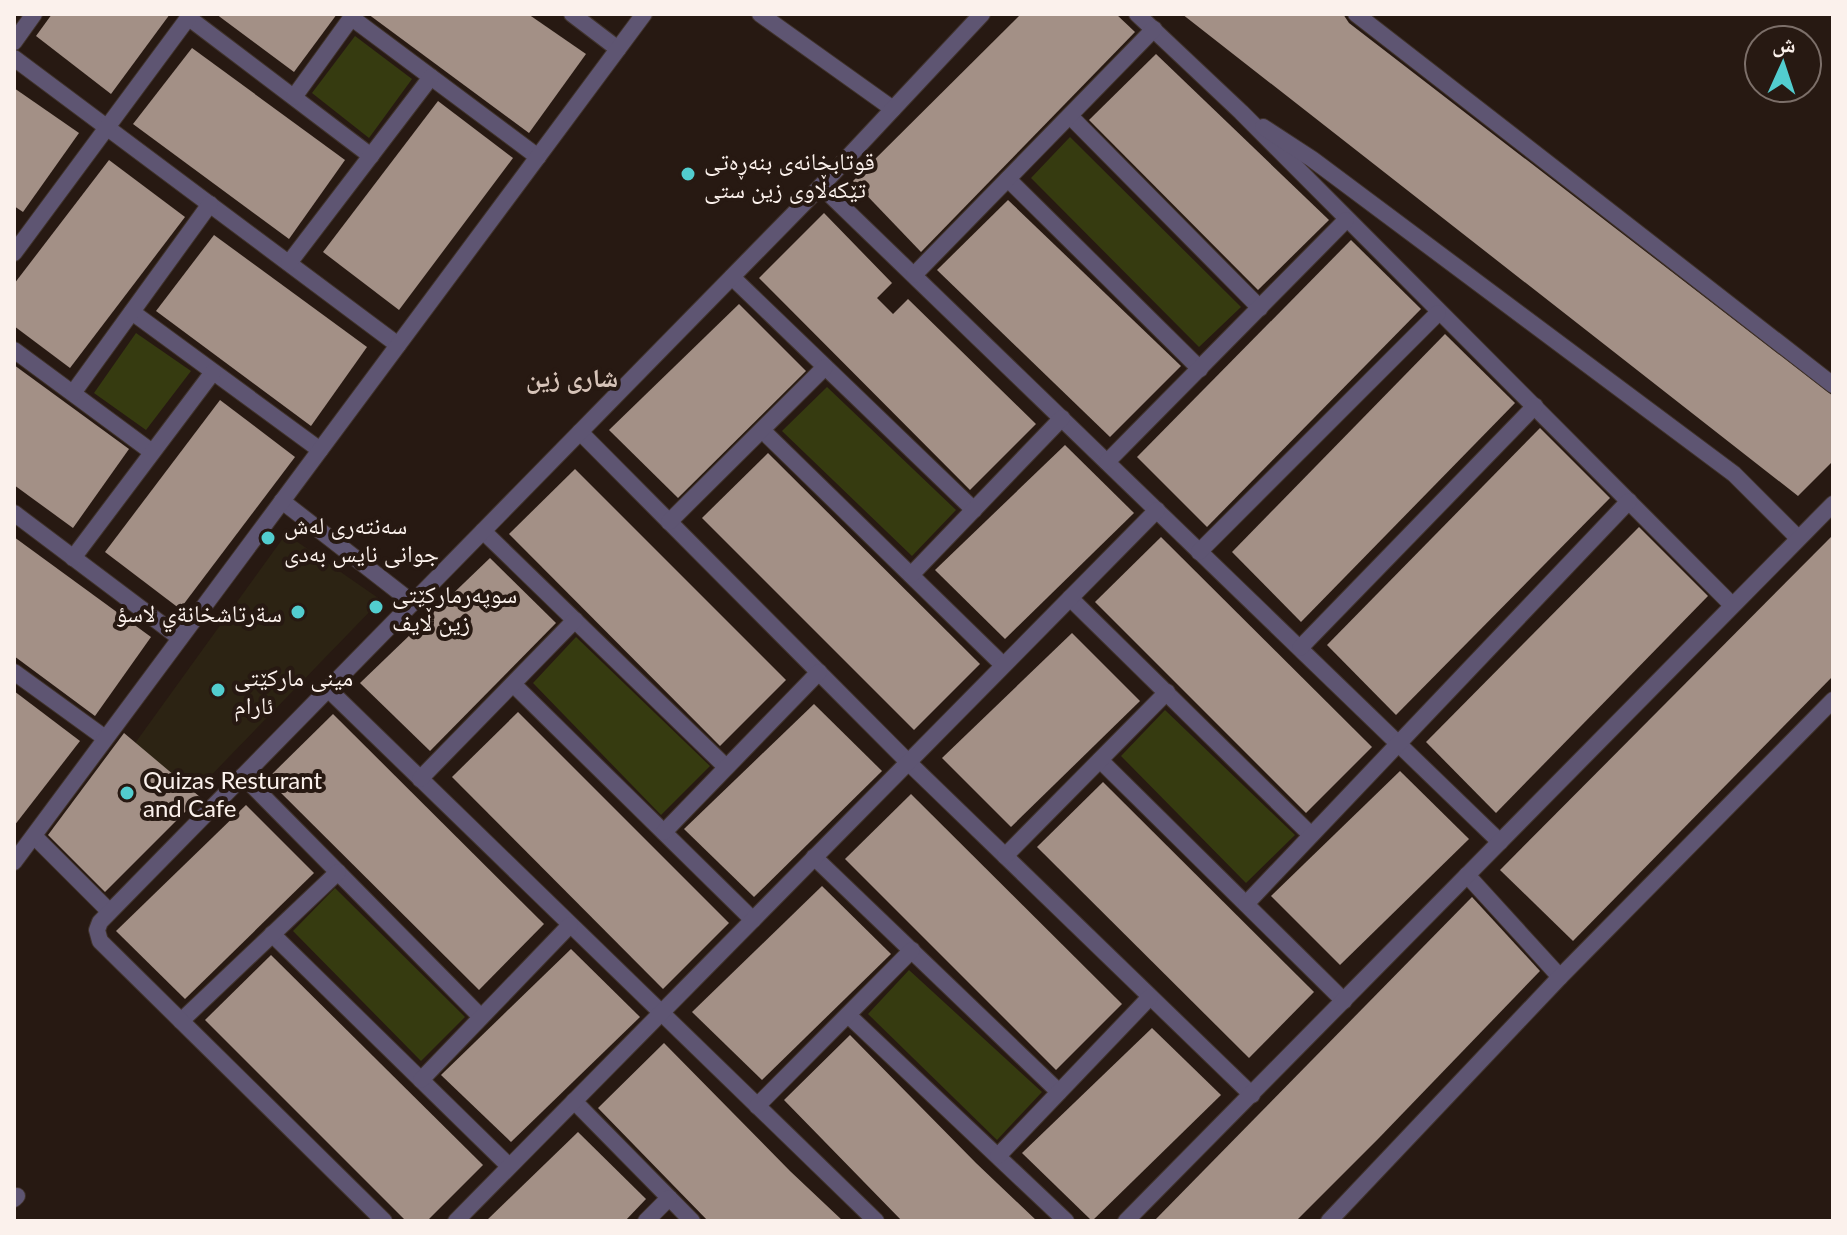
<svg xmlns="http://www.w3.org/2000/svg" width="1847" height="1235" font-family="Lato,'Noto Naskh Arabic',sans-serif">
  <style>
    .commercial { fill: #2c2313 }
    .green { fill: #363b10 }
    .building { fill: #a39086 }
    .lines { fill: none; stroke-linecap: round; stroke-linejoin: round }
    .minor-casing { stroke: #40332c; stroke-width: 18 }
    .minor { stroke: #5e5572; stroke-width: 16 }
    .poi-dot { fill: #52cdcf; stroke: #271912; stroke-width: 3 }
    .labels { text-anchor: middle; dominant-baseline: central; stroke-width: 8; stroke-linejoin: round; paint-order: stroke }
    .poi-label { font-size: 24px; fill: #fbf1ec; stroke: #271912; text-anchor: start }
    .neighbourhood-label { font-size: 26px; font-weight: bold; fill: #d6c3b8; stroke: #271912 }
  </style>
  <rect width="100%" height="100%" fill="#271912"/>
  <!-- commercial -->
  <path class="commercial" d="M 286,534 L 381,600 L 195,792 L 133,746 Z"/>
  <!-- green -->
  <g class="green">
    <path d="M 355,36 L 412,79 L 369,138 L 312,93 Z"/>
    <path d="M 1070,137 L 1241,307 L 1199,347 L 1031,178 Z"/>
    <path d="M 136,333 L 191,371 L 146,430 L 94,393 Z"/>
    <path d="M 827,387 L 956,510 L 912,556 L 782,431 Z"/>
    <path d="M 576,637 L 710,766 L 661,815 L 533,683 Z"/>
    <path d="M 1165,710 L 1295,835 L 1246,883 L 1121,756 Z"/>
    <path d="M 335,888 L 465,1017 L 421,1061 L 293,931 Z"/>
    <path d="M 909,970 L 1042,1092 L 997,1140 L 868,1014 Z"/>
  </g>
  <!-- building -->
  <g class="building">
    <path d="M 52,14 L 170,14 L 111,94 L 36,36 Z"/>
    <path d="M 216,14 L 337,14 L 294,72 Z"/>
    <path d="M 368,14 L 528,14 L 586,54 L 529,133 Z"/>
    <path d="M 1021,14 L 1116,14 L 1135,32 L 921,252 L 853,181 Z"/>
    <path d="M 1182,14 L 1343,14 L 1349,23 L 1833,396 L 1833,461 L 1798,496 Z"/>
    <path d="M 192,48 L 345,160 L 289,239 L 133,124 Z"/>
    <path d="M 1156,54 L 1329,220 L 1258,290 L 1089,120 Z"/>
    <path d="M 14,88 L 79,133 L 23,212 L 14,206 Z"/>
    <path d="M 438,101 L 513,158 L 399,310 L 323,252 Z"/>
    <path d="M 109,160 L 185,217 L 70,368 L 14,326 L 14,284 Z"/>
    <path d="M 1008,200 L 1181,366 L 1110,437 L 937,270 Z"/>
    <path d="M 824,213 L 892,283 L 877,298 L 893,314 L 908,299 L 1036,424 L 970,490 L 759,278 Z"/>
    <path d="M 214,235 L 367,347 L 311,426 L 156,311 Z"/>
    <path d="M 1351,240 L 1421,309 L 1207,527 L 1137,457 Z"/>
    <path d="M 739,304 L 806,371 L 678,498 L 609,430 Z"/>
    <path d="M 1445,334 L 1515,403 L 1301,622 L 1232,552 Z"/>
    <path d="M 14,365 L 129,449 L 73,528 L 14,485 Z"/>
    <path d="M 220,400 L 295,457 L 180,609 L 105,552 Z"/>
    <path d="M 1540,428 L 1610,498 L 1396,715 L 1327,645 Z"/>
    <path d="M 1065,445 L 1134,513 L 1005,639 L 935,570 Z"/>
    <path d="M 768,453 L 980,664 L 914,730 L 702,518 Z"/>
    <path d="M 575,469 L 786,680 L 720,746 L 509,534 Z"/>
    <path d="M 1639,527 L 1708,596 L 1496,813 L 1426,742 Z"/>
    <path d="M 1833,535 L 1833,676 L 1573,941 L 1500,870 Z"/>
    <path d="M 14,537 L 151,637 L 95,716 L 14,656 Z"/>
    <path d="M 1161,537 L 1372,747 L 1306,813 L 1095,602 Z"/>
    <path d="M 490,558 L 556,623 L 430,751 L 360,683 Z"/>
    <path d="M 1072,633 L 1140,701 L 1011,827 L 942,758 Z"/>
    <path d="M 14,691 L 80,741 L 14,826 Z"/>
    <path d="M 814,704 L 882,771 L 754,897 L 684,829 Z"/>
    <path d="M 518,712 L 729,923 L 663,989 L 452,777 Z"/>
    <path d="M 333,714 L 544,924 L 479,990 L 267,779 Z"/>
    <path d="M 124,733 L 200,797 L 105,892 L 48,835 Z"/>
    <path d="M 1400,771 L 1469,839 L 1340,965 L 1271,896 Z"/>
    <path d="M 1103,782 L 1314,992 L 1249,1058 L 1037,847 Z"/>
    <path d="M 911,794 L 1122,1004 L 1056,1070 L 845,859 Z"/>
    <path d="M 246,805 L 314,873 L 185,999 L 116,931 Z"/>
    <path d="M 822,886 L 891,954 L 762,1080 L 692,1012 Z"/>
    <path d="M 1472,897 L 1540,971 L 1378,1139 L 1296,1221 L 1154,1221 Z"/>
    <path d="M 571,949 L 640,1017 L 511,1142 L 441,1075 Z"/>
    <path d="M 271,955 L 483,1165 L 427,1221 L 406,1221 L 205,1020 Z"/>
    <path d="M 1152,1028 L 1221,1095 L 1092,1221 L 1022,1153 Z"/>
    <path d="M 850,1035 L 976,1163 L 1037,1221 L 902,1221 L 784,1100 Z"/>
    <path d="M 664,1043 L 790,1171 L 843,1221 L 708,1221 L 598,1108 Z"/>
    <path d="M 578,1132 L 646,1199 L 625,1221 L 486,1221 Z"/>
  </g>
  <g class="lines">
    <defs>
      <g id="minor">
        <path d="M 572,14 L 618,49"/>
        <path d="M 760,14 L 893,109"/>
        <path d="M 1137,14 L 1241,112 L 1731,604"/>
        <path d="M 1356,14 L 1833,385"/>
        <path d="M 189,18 L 371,156"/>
        <path d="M 352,18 L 538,157"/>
        <path d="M 14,42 L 34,14"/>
        <path d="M 14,58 L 398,345"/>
        <path d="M 294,97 L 354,14"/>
        <path d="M 1070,116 L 1260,308"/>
        <path d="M 1263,127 L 1312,159 L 1734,474 L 1797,537"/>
        <path d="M 1008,179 L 1200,369"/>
        <path d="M 821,186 L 1500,842"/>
        <path d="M 14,253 L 191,14"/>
        <path d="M 289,263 L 431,77"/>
        <path d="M 914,275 L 1154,29"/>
        <path d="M 732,277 L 974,510"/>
        <path d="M 132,312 L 320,450"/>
        <path d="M 14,350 L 152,452"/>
        <path d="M 73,393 L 210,204"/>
        <path d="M 762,430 L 1003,665"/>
        <path d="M 580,432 L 908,762 L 1252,1095"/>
        <path d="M 1107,462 L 1346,220"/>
        <path d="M 282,501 L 413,603"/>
        <path d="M 14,513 L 180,638"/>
        <path d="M 669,522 L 825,367"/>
        <path d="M 483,531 L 726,767"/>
        <path d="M 1199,552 L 1438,313"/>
        <path d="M 73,558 L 213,372"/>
        <path d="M 911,575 L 1062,418"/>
        <path d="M 1070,598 L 1311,835"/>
        <path d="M 1300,648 L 1535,406"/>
        <path d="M 14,672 L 105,738"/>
        <path d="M 513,684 L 753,920"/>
        <path d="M 328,689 L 876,1221"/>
        <path d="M 1100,760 L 1344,1001"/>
        <path d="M 243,776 L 481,1017"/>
        <path d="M 420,779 L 575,620"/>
        <path d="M 664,832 L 819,672"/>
        <path d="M 34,836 L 109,911"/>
        <path d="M 1005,856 L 1167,692"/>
        <path d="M 814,857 L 1059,1092"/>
        <path d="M 14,862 L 644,14"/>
        <path d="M 1467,875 L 1560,977"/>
        <path d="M 1246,904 L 1629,501"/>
        <path d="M 272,934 L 509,1166"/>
        <path d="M 848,1015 L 1066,1221"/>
        <path d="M 181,1021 L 338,872"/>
        <path d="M 421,1080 L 570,925"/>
        <path d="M 574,1101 L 692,1221"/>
        <path d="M 757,1106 L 912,950"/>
        <path d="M 998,1156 L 1150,997"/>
        <path d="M 14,1199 L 17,1196"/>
        <path d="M 384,1221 L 100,941 L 97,930 L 100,922 L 821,186 L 982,14"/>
        <path d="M 456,1221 L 1157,510"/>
        <path d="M 646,1221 L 669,1198"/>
        <path d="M 1126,1221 L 1833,504"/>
        <path d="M 1329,1221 L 1560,977 L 1833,700"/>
      </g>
    </defs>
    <!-- minor casing -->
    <use href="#minor" class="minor-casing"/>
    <!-- minor -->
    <use href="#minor" class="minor"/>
  </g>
  <!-- markers -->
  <g class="poi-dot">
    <circle cx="688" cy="174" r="8"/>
    <circle cx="268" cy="538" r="8"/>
    <circle cx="376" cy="607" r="8"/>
    <circle cx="298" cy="612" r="8"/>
    <circle cx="218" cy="690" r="8"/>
    <circle cx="127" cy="793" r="8"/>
  </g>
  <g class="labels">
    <!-- poi labels -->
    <g class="poi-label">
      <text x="704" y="160">قوتابخانەی بنەڕەتی<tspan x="704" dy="28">تێکەڵاوی زین ستی</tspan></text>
      <text x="284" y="524">سەنتەری لەش<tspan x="284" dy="28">جوانی نایس بەدی</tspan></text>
      <text x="392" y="593">سوپەرماركێتی<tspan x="392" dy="28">زین ڵایف</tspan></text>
      <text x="282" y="612" text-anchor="end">سةرتاشخانةي لاسؤ</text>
      <text x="234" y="676">مينی ماركێتی<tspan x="234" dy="28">ئارام</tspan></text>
      <text x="143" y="779">Quizas Resturant<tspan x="143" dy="28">and Cafe</tspan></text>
    </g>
    <!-- neighbourhood labels -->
    <g class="neighbourhood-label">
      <text x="572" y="377">شاری زین</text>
    </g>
  </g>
  <!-- border -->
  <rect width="1847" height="1235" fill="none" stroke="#fbf1ec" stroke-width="32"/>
  <!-- north arrow -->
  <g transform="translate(1783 64) rotate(3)"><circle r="38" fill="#271912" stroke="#7c6f69" stroke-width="2"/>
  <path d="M0-6L14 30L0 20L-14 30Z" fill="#52cdcf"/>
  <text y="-12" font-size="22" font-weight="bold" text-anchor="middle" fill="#fbf1ec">ش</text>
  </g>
</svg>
